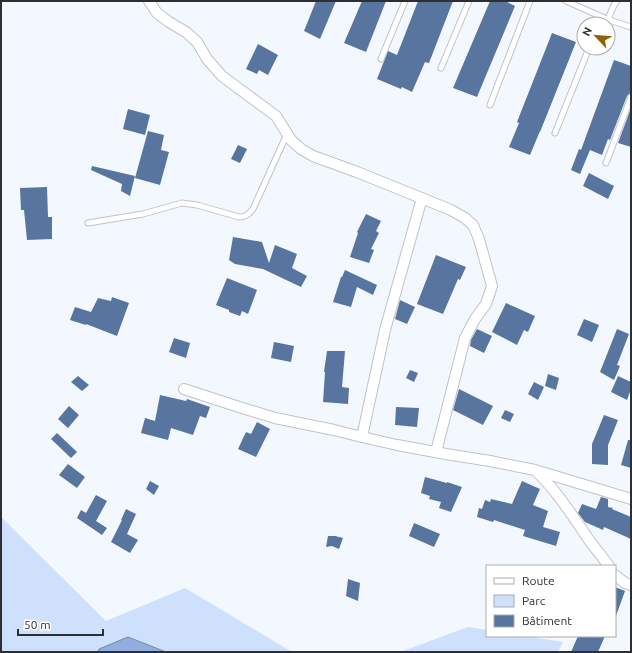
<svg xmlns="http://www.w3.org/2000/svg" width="632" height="653" font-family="Ubuntu,sans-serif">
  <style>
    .green { fill: #cee0fc }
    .water { fill: #91afde; stroke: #7388aa }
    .building { fill: #5875a0 }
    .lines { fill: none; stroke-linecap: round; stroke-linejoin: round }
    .service-casing { stroke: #bfc3c9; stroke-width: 7 }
    .minor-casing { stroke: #bfc3c9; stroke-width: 12 }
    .service { stroke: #fff; stroke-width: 5 }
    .minor { stroke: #fff; stroke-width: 10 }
  </style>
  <rect width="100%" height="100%" fill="#f3f7fe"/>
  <!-- green -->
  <g class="green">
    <path d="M 1,517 L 106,621 L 185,588 L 292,652 L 166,652 L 128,637 L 99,649 L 98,652 L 1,652 Z"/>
    <path d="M 468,627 L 487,630 L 487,636 L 525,636 L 563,642 L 558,652 L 400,652 Z"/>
  </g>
  <!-- water -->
  <path class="water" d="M 128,637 L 166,652 L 98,652 L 99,649 Z"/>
  <!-- building -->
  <g class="building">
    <path d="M 316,1 L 336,1 L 320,39 L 304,31 Z"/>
    <path d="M 362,1 L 386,1 L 366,52 L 344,43 Z"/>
    <path d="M 418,1 L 453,1 L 429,63 L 425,62 L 412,92 L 402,87 L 401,89 L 377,79 L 388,51 L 397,55 Z"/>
    <path d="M 490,1 L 505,1 L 515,6 L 477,97 L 453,88 Z"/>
    <path d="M 552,33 L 576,42 L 540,132 L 540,131 L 530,155 L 509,147 L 519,123 L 517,122 Z"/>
    <path d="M 258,44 L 278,55 L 268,75 L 259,70 L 257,74 L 246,69 Z"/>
    <path d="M 614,60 L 631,66 L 631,93 L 629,94 L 627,96 L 610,140 L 608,139 L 602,155 L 590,150 L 580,174 L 571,170 L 579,149 L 581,150 Z"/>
    <path d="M 631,108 L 631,147 L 618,143 Z"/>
    <path d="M 128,109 L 150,115 L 145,135 L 123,129 Z"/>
    <path d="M 148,131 L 164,135 L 161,150 L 169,152 L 160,185 L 135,178 Z"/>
    <path d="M 238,145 L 247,149 L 240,163 L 231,159 Z"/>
    <path d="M 92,166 L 135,176 L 130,196 L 121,191 L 122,184 L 91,170 Z"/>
    <path d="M 589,173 L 614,186 L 608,199 L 583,186 Z"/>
    <path d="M 47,187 L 48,217 L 52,217 L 52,239 L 27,240 L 24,210 L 21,210 L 20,188 Z"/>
    <path d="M 366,214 L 381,221 L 376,231 L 379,233 L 371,249 L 374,250 L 369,263 L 350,257 L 358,233 L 357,232 Z"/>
    <path d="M 233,237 L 262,242 L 269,263 L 275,245 L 297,254 L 292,268 L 307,276 L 301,287 L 263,269 L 235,264 L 229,260 Z"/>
    <path d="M 436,255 L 466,267 L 460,280 L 458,279 L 443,314 L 417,304 Z"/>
    <path d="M 345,270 L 377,285 L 373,295 L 357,287 L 351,307 L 333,302 L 341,277 L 342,277 Z"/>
    <path d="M 227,278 L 257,290 L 248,314 L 242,311 L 240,316 L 229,312 L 229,310 L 216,305 Z"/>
    <path d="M 112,297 L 129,303 L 117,336 L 86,324 L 86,325 L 70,320 L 75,307 L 91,312 L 98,298 L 111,301 Z"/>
    <path d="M 400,300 L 415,307 L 407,324 L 395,319 Z"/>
    <path d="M 506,303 L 535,316 L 528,332 L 524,330 L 517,345 L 492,332 Z"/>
    <path d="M 584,319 L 599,325 L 592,342 L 577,335 Z"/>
    <path d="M 477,329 L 492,336 L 484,353 L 470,346 L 471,340 Z"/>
    <path d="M 617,329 L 629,334 L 617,365 L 620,366 L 614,380 L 600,372 Z"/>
    <path d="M 174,338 L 190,343 L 186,358 L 169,352 Z"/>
    <path d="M 274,342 L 294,346 L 291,362 L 271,358 Z"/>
    <path d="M 327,351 L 345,351 L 342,387 L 349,388 L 348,404 L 323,402 L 325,372 L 324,372 Z"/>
    <path d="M 410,370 L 418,373 L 414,382 L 406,378 Z"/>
    <path d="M 548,374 L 559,378 L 556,390 L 545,386 Z"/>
    <path d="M 78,376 L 89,385 L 82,391 L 71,382 Z"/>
    <path d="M 618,376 L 631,382 L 631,389 L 627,400 L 611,392 Z"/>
    <path d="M 534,382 L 544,387 L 538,400 L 528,394 Z"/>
    <path d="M 459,389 L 493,406 L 483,425 L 453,410 Z"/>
    <path d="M 160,395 L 186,401 L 187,399 L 210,407 L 206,418 L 200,416 L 193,435 L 171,428 L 168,440 L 141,433 L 145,418 L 155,421 Z"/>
    <path d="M 69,406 L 79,415 L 68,428 L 58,419 Z"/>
    <path d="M 396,407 L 419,408 L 417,427 L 395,425 Z"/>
    <path d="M 505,410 L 514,414 L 510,422 L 501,418 Z"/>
    <path d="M 604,415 L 618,420 L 608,445 L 608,465 L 592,464 L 592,444 Z"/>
    <path d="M 257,422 L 270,429 L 256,457 L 238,449 L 246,432 L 251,434 Z"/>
    <path d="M 57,433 L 77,452 L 71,458 L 51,439 Z"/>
    <path d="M 628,440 L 631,440 L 631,468 L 621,465 Z"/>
    <path d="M 68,464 L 85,477 L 77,488 L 59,475 Z"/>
    <path d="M 425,477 L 447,483 L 447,482 L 462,487 L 451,512 L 439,508 L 441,502 L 429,499 L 430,496 L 421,493 Z"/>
    <path d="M 150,481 L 159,486 L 154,495 L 146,489 Z"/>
    <path d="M 522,481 L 540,489 L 533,505 L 548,511 L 543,527 L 560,532 L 556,546 L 523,536 L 525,530 L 494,520 L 493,522 L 477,517 L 479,508 L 482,509 L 485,500 L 490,502 L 491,499 L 512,504 Z"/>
    <path d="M 96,495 L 107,501 L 96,521 L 107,528 L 102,535 L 77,518 L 81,510 L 86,513 Z"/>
    <path d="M 601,497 L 608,499 L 608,507 L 613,508 L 612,509 L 631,517 L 631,539 L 604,527 L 603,530 L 585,522 L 578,513 L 582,504 L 596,509 Z"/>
    <path d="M 126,509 L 136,514 L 127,534 L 138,540 L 130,553 L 111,542 L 122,520 L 121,520 Z"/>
    <path d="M 414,523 L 440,534 L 434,547 L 409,536 Z"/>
    <path d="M 328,536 L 335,536 L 343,538 L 339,549 L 332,546 L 326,547 Z"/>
    <path d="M 348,579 L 360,583 L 358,601 L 346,596 Z"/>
    <path d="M 615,587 L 625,591 L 616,616 L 615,616 Z"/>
    <path d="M 578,636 L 605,636 L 598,652 L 571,652 Z"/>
  </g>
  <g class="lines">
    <defs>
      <g id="service">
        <path d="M 566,1 L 609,20 L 631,27"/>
        <path d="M 606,24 C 610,17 611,8 617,1"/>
        <path d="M 381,59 L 405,1"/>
        <path d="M 441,68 L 469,1"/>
        <path d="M 490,105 L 530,1"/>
        <path d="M 555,133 L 589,48"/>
        <path d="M 606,163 L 631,97"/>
        <path d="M 88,223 L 143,214 L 182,203 L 197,205 L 239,217 C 246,217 249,214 253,209 L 287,134"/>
      </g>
      <g id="minor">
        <path d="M 149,1 L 157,13 L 169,22 L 186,32 L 197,42 L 207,59 L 222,76 L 276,116 L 291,140 L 301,149 L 313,156 L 357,172 L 451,210 L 465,218 L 473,225 L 479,239 L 492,286 L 486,304 L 475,319 L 465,338 L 436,452"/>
        <path d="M 184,389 L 239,407 L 275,418 L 334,430 L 362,437 L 397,445 L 446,454 L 490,461 L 535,470 L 631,499"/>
        <path d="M 362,437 L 385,330 L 422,198"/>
        <path d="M 536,471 C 555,489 570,512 585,534 C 592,545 601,555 609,566"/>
        <path d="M 615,575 L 625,583 L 631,585"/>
      </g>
    </defs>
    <!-- service casing -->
    <use href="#service" class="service-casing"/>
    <!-- minor casing -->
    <use href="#minor" class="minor-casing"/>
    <!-- service -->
    <use href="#service" class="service"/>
    <!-- minor -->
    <use href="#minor" class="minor"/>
  </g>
  <!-- border -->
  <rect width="632" height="653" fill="none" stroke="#2d2e31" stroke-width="4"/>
  <!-- legend -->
  <rect x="486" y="565" width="130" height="72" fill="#ffffff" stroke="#ababad"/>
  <rect x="494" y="578" width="20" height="6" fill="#ffffff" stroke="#ababad"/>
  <text x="522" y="585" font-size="12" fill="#2d2e31">Route</text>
  <rect x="494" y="595" width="20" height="12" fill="#cee0fc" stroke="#ababad"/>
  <text x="522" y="605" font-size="12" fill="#2d2e31">Parc</text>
  <rect x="494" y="615" width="20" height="12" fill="#5875a0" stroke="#ababad"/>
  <text x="522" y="625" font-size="12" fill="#2d2e31">Bâtiment</text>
  <!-- north arrow -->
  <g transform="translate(596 36) rotate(296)"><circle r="19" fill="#ffffff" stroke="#ababad"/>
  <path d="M0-3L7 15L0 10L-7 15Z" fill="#8e6209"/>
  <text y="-6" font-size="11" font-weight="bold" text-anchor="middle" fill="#2d2e31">N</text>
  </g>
  <!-- scale -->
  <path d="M18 629v6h85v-6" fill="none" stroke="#2d2e31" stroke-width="2"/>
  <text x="24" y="629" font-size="12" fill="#2d2e31" stroke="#ffffff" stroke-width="3" paint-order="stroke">50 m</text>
</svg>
